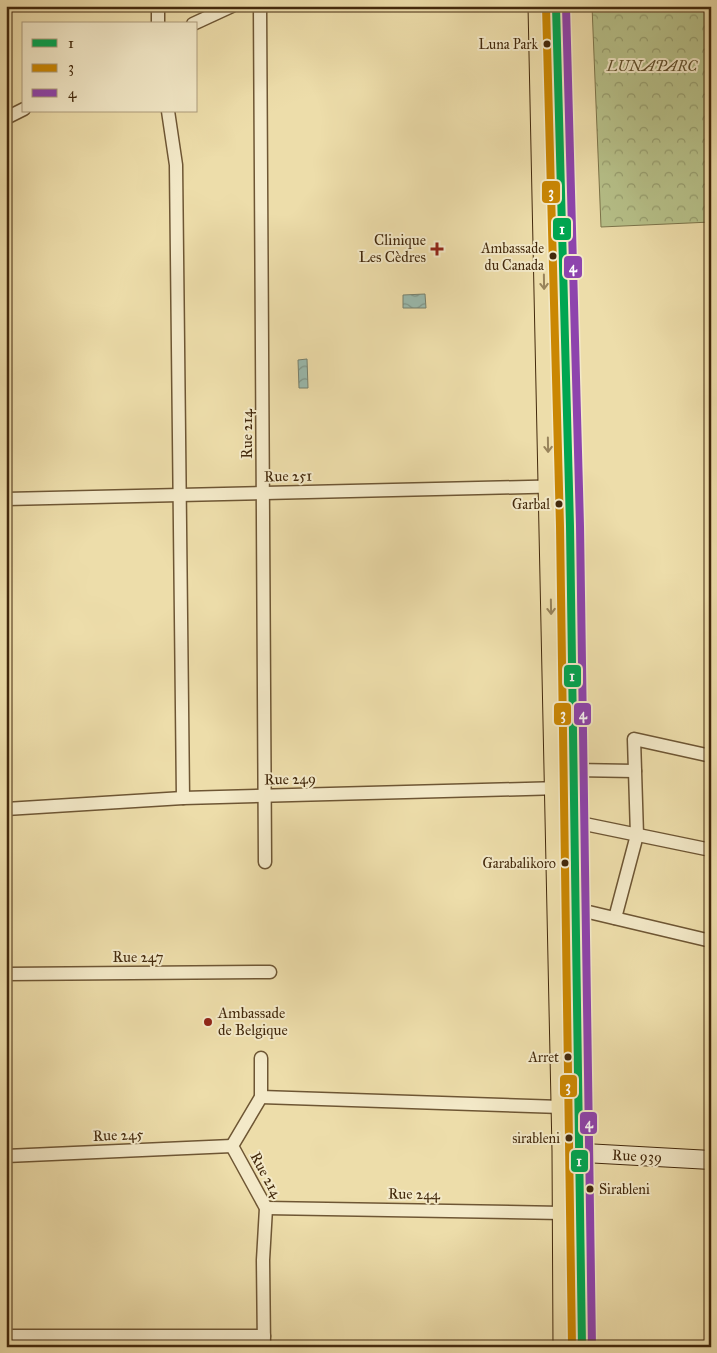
<svg xmlns="http://www.w3.org/2000/svg" width="717" height="1353" font-family="'IM FELL Great Primer',serif">
  <style>
    .park { fill: url(#park-crowns); stroke: #7d754b }
    .water { fill: url(#water-waves); stroke: #77816e }
    .lines { fill: none; stroke-linecap: round; stroke-linejoin: round }
    .street-casing { stroke: #6e5634; stroke-width: 15 }
    .secondary-casing { stroke: #43290c; stroke-width: 20 }
    .primary-casing { stroke: #43290c; stroke-width: 21 }
    .street { stroke: #f3e9c8; stroke-width: 12 }
    .secondary { stroke: #f3e9c8; stroke-width: 18 }
    .primary { stroke: #edddaa; stroke-width: 19 }
    .bus-1-casing { stroke: #f3e9c8; stroke-width: 11 }
    .bus-2-casing { stroke: #f3e9c8; stroke-width: 11 }
    .bus-3-casing { stroke: #f3e9c8; stroke-width: 11 }
    .bus-1 { stroke: #00a651; stroke-width: 8 }
    .bus-2 { stroke: #ca8703; stroke-width: 8 }
    .bus-3 { stroke: #8e44ad; stroke-width: 8 }
    .oneway { stroke: #98835b }
    .bus-dot { fill: #43290c; stroke: #f3e9c8; stroke-width: 2 }
    .poi-dot { fill: #8f2418; stroke: #f3e9c8; stroke-width: 2 }
    .labels { text-anchor: middle; dominant-baseline: central; stroke-width: 4; stroke-linejoin: round; paint-order: stroke }
    .bus-label { font-size: 14px; fill: #43290c; stroke: #f3e9c8; text-anchor: end }
    .park-label { font-size: 15px; font-style: italic; fill: #604f2c; stroke: #f3e9c8 }
    .poi-label { font-size: 15px; fill: #43290c; stroke: #f3e9c8; text-anchor: end }
    .street-label { font-size: 15px; fill: #43290c; stroke: #f3e9c8 }
    .line-badge { stroke: #f3e9c8; stroke-width: 2 }
    .badge-label { font-size: 14px; text-anchor: middle; font-weight: bold; fill: #fff }
  </style>
  <defs>
    <pattern id="park-crowns" width="20" height="18" patternUnits="userSpaceOnUse" patternTransform="scale(1.25)"><rect width="20" height="18" fill="#b7c18a"/><path d="M2 6a3 3 0 1 1 6 0M12 15a3 3 0 1 1 6 0" fill="none" stroke="#969d6f"/></pattern>
    <pattern id="water-waves" width="16" height="10" patternUnits="userSpaceOnUse" patternTransform="scale(1.25)"><rect width="16" height="10" fill="#9abbaf"/><path d="M0 5q4-4 8 0t8 0" fill="none" stroke="#7f988d"/></pattern>
  </defs>
  <rect width="100%" height="100%" fill="#edddaa"/>
  <filter id="stains"><feTurbulence type="fractalNoise" baseFrequency=".004" numOctaves="4"/><feColorMatrix values="0 0 0 0 .2 0 0 0 0 .09 0 0 0 0 .02 0 0 0 .5 -.17"/></filter>
  <radialGradient id="worn" r=".72"><stop offset=".6" stop-color="#630" stop-opacity="0"/><stop offset="1" stop-color="#630" stop-opacity=".3"/></radialGradient>
  <!-- park -->
  <path class="park" d="M 592,6 L 711,6 L 711,222 L 601,227 Z"/>
  <!-- water -->
  <g class="water">
    <path d="M 425,294 L 426,308 L 403,308 L 403,295 Z"/>
    <path d="M 307,359 L 308,388 L 299,388 L 298,360 Z"/>
  </g>
  <g class="lines">
    <defs>
      <g id="street">
        <path d="M 158,6 L 158,24"/>
        <path d="M 260,6 L 265,862"/>
        <path d="M 193,24 L 232,6"/>
        <path d="M 168,111 L 176,165 L 183,798"/>
        <path d="M 6,118 L 24,109"/>
        <path d="M 6,499 L 569,486"/>
        <path d="M 574,770 L 635,771"/>
        <path d="M 6,809 L 183,798 L 561,788"/>
        <path d="M 575,822 L 711,850"/>
        <path d="M 576,909 L 711,941"/>
        <path d="M 615,918 L 637,835 L 634,739 L 711,756"/>
        <path d="M 6,974 L 270,972"/>
        <path d="M 261,1058 L 261,1097 L 232,1146 L 266,1208 L 263,1260 L 264,1347"/>
        <path d="M 261,1097 L 561,1107"/>
        <path d="M 6,1156 L 232,1146"/>
        <path d="M 266,1208 L 562,1213"/>
        <path d="M 6,1336 L 264,1336"/>
      </g>
      <path id="secondary" d="M 566,1152 L 711,1160"/>
      <g id="primary">
        <path d="M 538,6 L 562,1151 L 563,1347"/>
        <path d="M 556,6 L 570,526 L 582,1347"/>
      </g>
    </defs>
    <!-- street casing -->
    <use href="#street" class="street-casing"/>
    <!-- secondary casing -->
    <use href="#secondary" class="secondary-casing"/>
    <!-- primary casing -->
    <use href="#primary" class="primary-casing"/>
    <!-- street -->
    <use href="#street" class="street"/>
    <!-- secondary -->
    <use href="#secondary" class="secondary"/>
    <!-- primary -->
    <use href="#primary" class="primary"/>
    <defs>
      <path id="bus-1" d="M 556,6 L 570,526 L 582,1347"/>
      <path id="bus-2" d="M 546,6 L 560,526 L 572,1347"/>
      <path id="bus-3" d="M 566,6 L 580,526 L 592,1347"/>
    </defs>
    <!-- bus-1 casing -->
    <use href="#bus-1" class="bus-1-casing"/>
    <!-- bus-2 casing -->
    <use href="#bus-2" class="bus-2-casing"/>
    <!-- bus-3 casing -->
    <use href="#bus-3" class="bus-3-casing"/>
    <!-- bus-1 -->
    <use href="#bus-1" class="bus-1"/>
    <!-- bus-2 -->
    <use href="#bus-2" class="bus-2"/>
    <!-- bus-3 -->
    <use href="#bus-3" class="bus-3"/>
  </g>
  <!-- one-way arrows -->
  <defs><path id="oneway-shaft" d="M-6 0H5M1.5-3L5.5 0L1.5 3" fill="none" stroke-width="1.6" stroke-linecap="round" stroke-linejoin="round" transform="scale(1.25)"/></defs>
  <g class="oneway">
    <use href="#oneway-shaft" transform="translate(544 282) rotate(89)"/>
    <use href="#oneway-shaft" transform="translate(548 445) rotate(89)"/>
    <use href="#oneway-shaft" transform="translate(551 607) rotate(89)"/>
  </g>
  <!-- markers -->
  <g class="bus-dot">
    <circle cx="547" cy="44" r="4.5"/>
    <circle cx="553" cy="256" r="4.5"/>
    <circle cx="559" cy="504" r="4.5"/>
    <circle cx="565" cy="863" r="4.5"/>
    <circle cx="568" cy="1057" r="4.5"/>
    <circle cx="569" cy="1138" r="4.5"/>
    <circle cx="590" cy="1189" r="4.5"/>
  </g>
  <g class="poi-dot">
    <path d="M434.5 241.5h5v5h5v5h-5v5h-5v-5h-5v-5h5z"/>
    <circle cx="208" cy="1022" r="5"/>
  </g>
  <g class="labels">
    <!-- bus labels -->
    <g class="bus-label">
      <text x="538" y="44">Luna Park</text>
      <text x="544" y="248">Ambassade<tspan x="544" dy="17">du Canada</tspan></text>
      <text x="550" y="504">Garbal</text>
      <text x="556" y="863">Garabalikoro</text>
      <text x="559" y="1057">Arret</text>
      <text x="560" y="1138">sirableni</text>
      <text x="599" y="1189" text-anchor="start">Sirableni</text>
    </g>
    <!-- park labels -->
    <g class="park-label">
      <text x="652" y="66">LUNAPARC</text>
    </g>
    <!-- poi labels -->
    <g class="poi-label">
      <text x="426" y="240">Clinique<tspan x="426" dy="17">Les Cèdres</tspan></text>
      <text x="218" y="1013" text-anchor="start">Ambassade<tspan x="218" dy="17">de Belgique</tspan></text>
    </g>
    <!-- street labels -->
    <g class="street-label">
      <text transform="translate(247 434) rotate(-90)">Rue 214</text>
      <text transform="translate(288 476) rotate(-1)">Rue 251</text>
      <text transform="translate(290 779) rotate(-1)">Rue 249</text>
      <text x="138" y="957">Rue 247</text>
      <text transform="translate(118 1135) rotate(-2)">Rue 245</text>
      <text transform="translate(637 1156) rotate(3)">Rue 939</text>
      <text transform="translate(266 1175) rotate(62)">Rue 214</text>
      <text transform="translate(414 1194) rotate(1)">Rue 244</text>
    </g>
  </g>
  <g class="line-badge">
    <rect x="541" y="180" width="20" height="24" rx="5" fill="#ca8703"/>
    <rect x="552" y="217" width="20" height="24" rx="5" fill="#00a651"/>
    <rect x="563" y="255" width="20" height="24" rx="5" fill="#8e44ad"/>
    <rect x="563" y="664" width="19" height="24" rx="5" fill="#00a651"/>
    <rect x="553" y="702" width="19" height="24" rx="5" fill="#ca8703"/>
    <rect x="573" y="702" width="19" height="24" rx="5" fill="#8e44ad"/>
    <rect x="559" y="1074" width="19" height="24" rx="5" fill="#ca8703"/>
    <rect x="579" y="1111" width="19" height="24" rx="5" fill="#8e44ad"/>
    <rect x="570" y="1149" width="19" height="24" rx="5" fill="#00a651"/>
  </g>
  <g class="badge-label">
    <text x="551" y="197">3</text>
    <text x="562" y="234">1</text>
    <text x="573" y="272">4</text>
    <text x="572" y="681">1</text>
    <text x="563" y="719">3</text>
    <text x="583" y="719">4</text>
    <text x="568" y="1091">3</text>
    <text x="589" y="1128">4</text>
    <text x="579" y="1166">1</text>
  </g>
  <!-- margin -->
  <rect width="717" height="1353" fill="none" stroke="#edddaa" stroke-width="25"/>
  <rect x="8" y="8" width="702" height="1338" fill="none" stroke="#43290c" stroke-width="2.5"/>
  <rect x="12" y="12" width="692" height="1328" fill="none" stroke="#43290c"/>
  <!-- legend -->
  <rect x="22" y="22" width="175" height="90" fill="#f3e9c8" stroke="#ad9c7d"/>
  <rect x="32" y="39" width="25" height="8" fill="#00a651" stroke="#ad9c7d"/>
  <text x="68" y="48" font-size="15" fill="#43290c">1</text>
  <rect x="32" y="64" width="25" height="8" fill="#ca8703" stroke="#ad9c7d"/>
  <text x="68" y="72" font-size="15" fill="#43290c">3</text>
  <rect x="32" y="89" width="25" height="8" fill="#8e44ad" stroke="#ad9c7d"/>
  <text x="68" y="98" font-size="15" fill="#43290c">4</text>
  <rect width="100%" height="100%" filter="url(#stains)"/>
  <rect width="100%" height="100%" fill="url(#worn)"/>
</svg>
